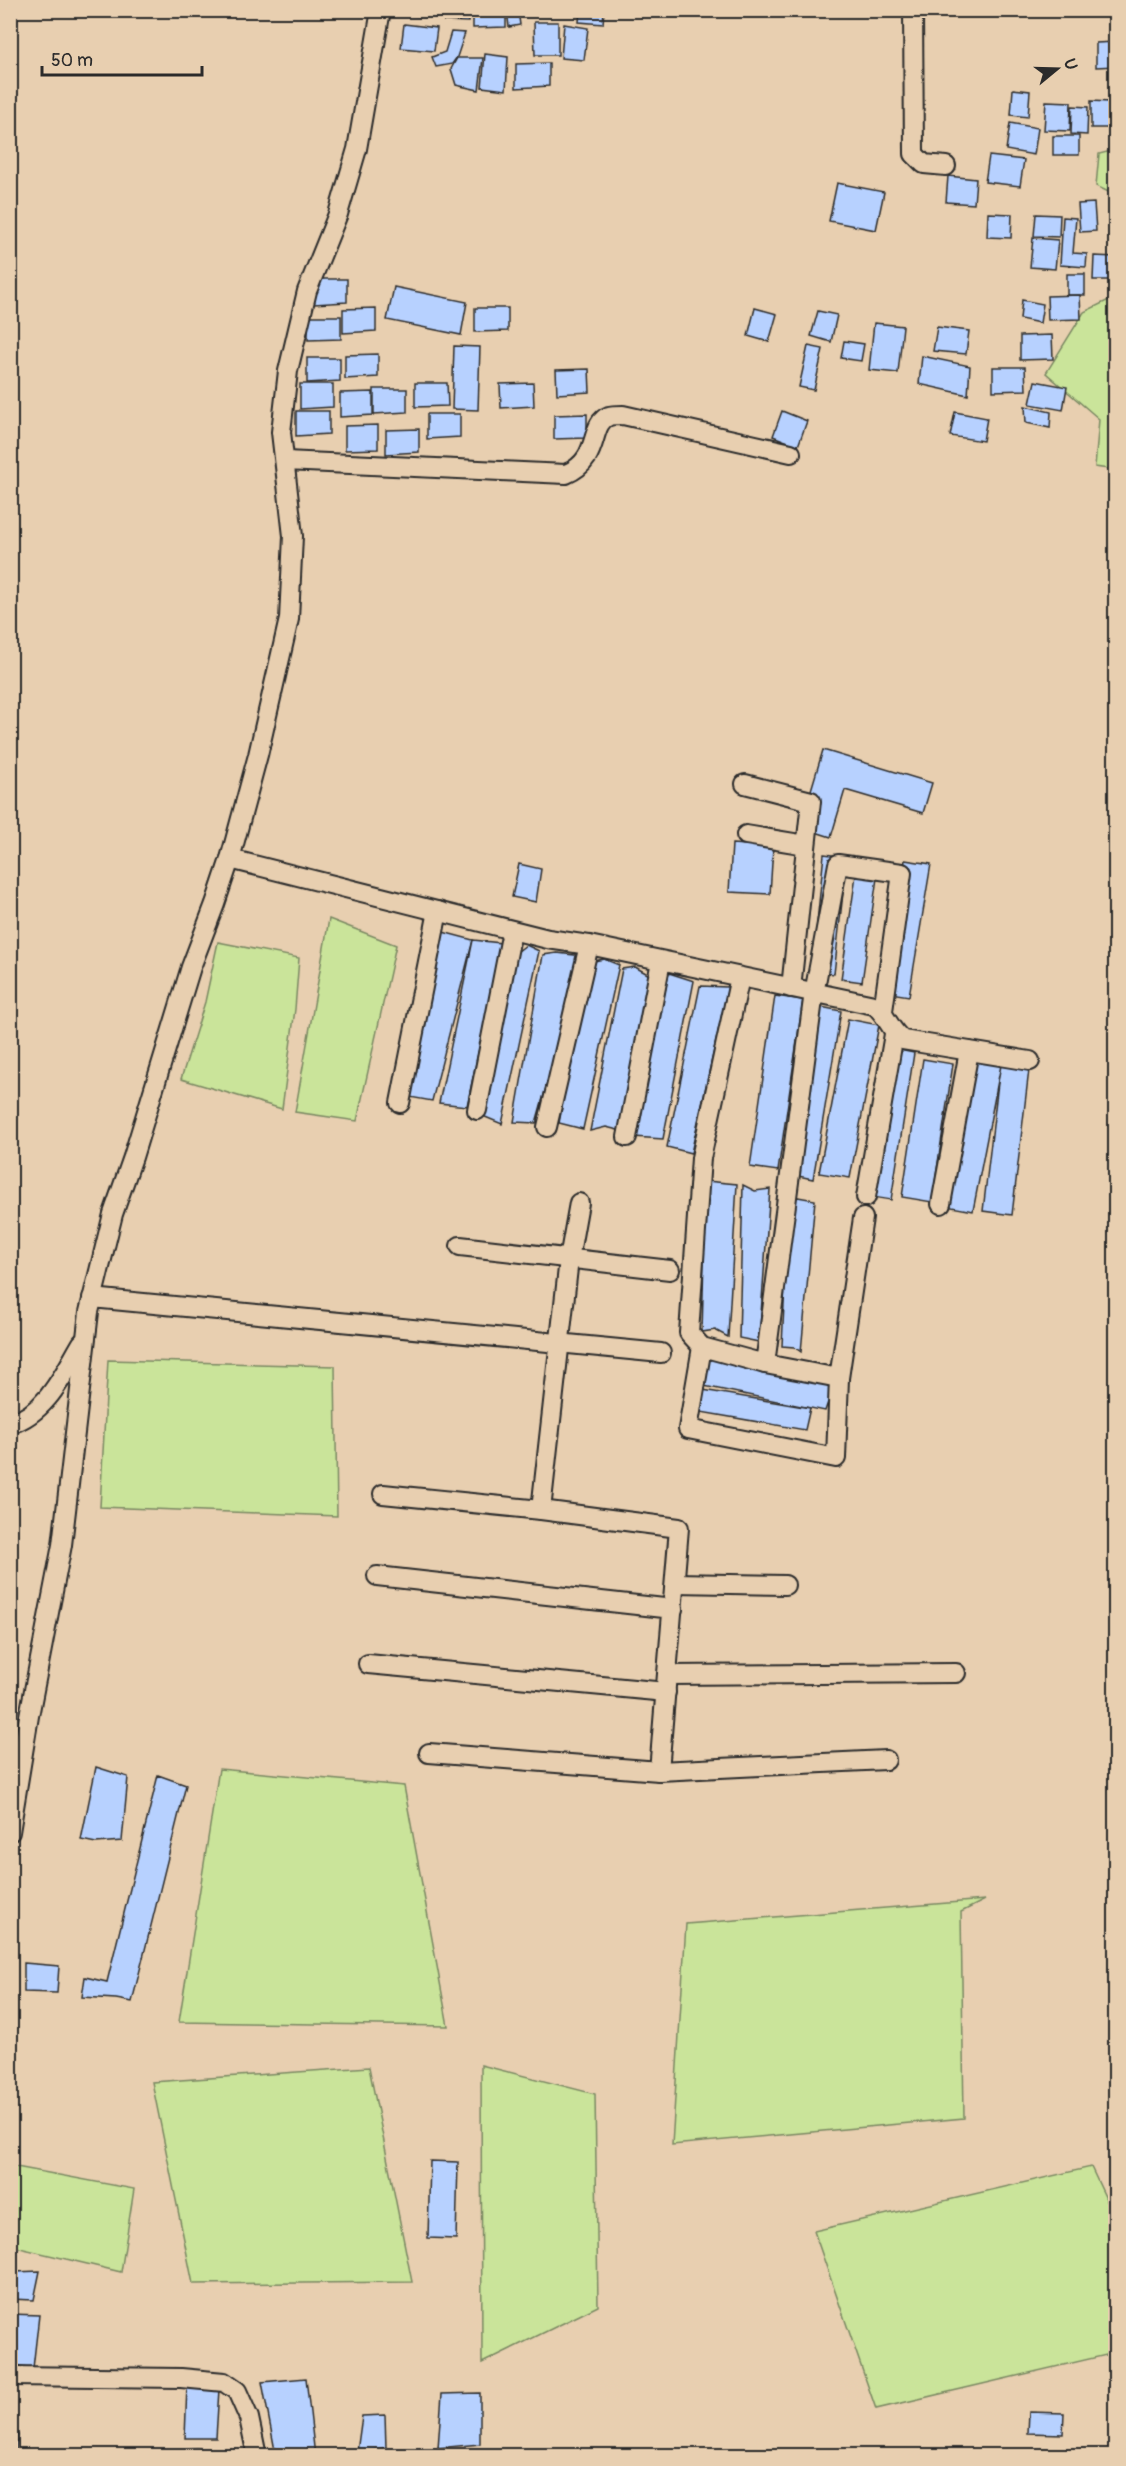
<svg xmlns="http://www.w3.org/2000/svg" width="1126" height="2466" font-family="Pangolin,sans-serif">
  <style>
    .green { fill: #cae49a; stroke: #7a8862; stroke-width: 1.5 }
    .building { fill: #b7d1ff; stroke: #2b2b2b; stroke-width: 1.5 }
    .lines { fill: none; stroke-linecap: round; stroke-linejoin: round }
    .minor-casing { stroke: #2b2b2b; stroke-width: 22 }
    .minor { stroke: #e8cfb0; stroke-width: 18 }
  </style>
  <rect width="100%" height="100%" fill="#e8cfb0"/>
  <filter id="ink" filterUnits="userSpaceOnUse"><feTurbulence type="fractalNoise" baseFrequency=".0167" numOctaves="2"/><feDisplacementMap in="SourceGraphic" scale="12" xChannelSelector="R" yChannelSelector="G"/><feConvolveMatrix kernelMatrix="1 2 1 2 8 2 1 2 1" color-interpolation-filters="sRGB"/></filter>
  <g filter="url(#ink)">
    <!-- green -->
    <g class="green">
      <path d="M 1115,150 L 1116,150 L 1115,195 L 1096,186 L 1099,154 Z"/>
      <path d="M 1115,297 L 1115,470 L 1095,467 L 1099,419 L 1046,373 L 1084,312 Z"/>
      <path d="M 329,919 L 396,945 L 357,1121 L 295,1112 Z"/>
      <path d="M 218,942 L 299,958 L 295,1009 L 282,1109 L 181,1079 L 205,1002 Z"/>
      <path d="M 108,1360 L 335,1366 L 337,1516 L 100,1507 Z"/>
      <path d="M 219,1769 L 404,1786 L 448,2026 L 179,2022 Z"/>
      <path d="M 985,1900 L 961,1912 L 964,2118 L 672,2145 L 686,1924 Z"/>
      <path d="M 481,2065 L 595,2094 L 598,2306 L 482,2363 Z"/>
      <path d="M 369,2067 L 412,2282 L 193,2284 L 152,2082 Z"/>
      <path d="M 11,2166 L 134,2189 L 121,2272 L 11,2246 Z"/>
      <path d="M 1091,2167 L 1115,2218 L 1115,2353 L 876,2409 L 814,2231 Z"/>
    </g>
    <!-- building -->
    <g class="building">
      <path d="M 406,10 L 439,10 L 438,18 L 405,15 Z"/>
      <path d="M 444,10 L 468,10 L 468,22 L 444,21 Z"/>
      <path d="M 473,10 L 506,10 L 506,27 L 473,28 Z"/>
      <path d="M 507,10 L 518,10 L 520,25 L 509,27 Z"/>
      <path d="M 580,10 L 604,10 L 603,24 L 579,22 Z"/>
      <path d="M 973,10 L 1006,10 L 1006,13 L 973,15 Z"/>
      <path d="M 534,22 L 558,22 L 558,55 L 535,55 Z"/>
      <path d="M 404,24 L 437,28 L 434,51 L 401,48 Z"/>
      <path d="M 564,24 L 588,28 L 584,60 L 561,58 Z"/>
      <path d="M 451,32 L 465,33 L 457,57 L 452,64 L 436,67 L 432,57 L 445,52 Z"/>
      <path d="M 1116,42 L 1116,66 L 1096,67 L 1096,43 Z"/>
      <path d="M 485,54 L 508,57 L 506,90 L 482,87 Z"/>
      <path d="M 457,58 L 483,58 L 479,90 L 456,85 L 451,69 Z"/>
      <path d="M 549,63 L 549,86 L 516,88 L 516,64 Z"/>
      <path d="M 1013,89 L 1030,91 L 1028,117 L 1011,115 Z"/>
      <path d="M 1046,101 L 1071,102 L 1070,131 L 1044,130 Z"/>
      <path d="M 1091,101 L 1109,102 L 1109,128 L 1091,128 Z"/>
      <path d="M 1072,106 L 1088,107 L 1087,135 L 1071,134 Z"/>
      <path d="M 1010,123 L 1038,128 L 1034,155 L 1006,150 Z"/>
      <rect x="1053" y="136" width="26" height="19"/>
      <path d="M 989,156 L 1024,160 L 1020,186 L 985,182 Z"/>
      <path d="M 948,176 L 976,179 L 974,204 L 946,202 Z"/>
      <path d="M 837,183 L 884,192 L 876,230 L 829,221 Z"/>
      <path d="M 1094,203 L 1096,231 L 1080,232 L 1078,204 Z"/>
      <path d="M 988,213 L 1012,214 L 1011,238 L 987,237 Z"/>
      <path d="M 1036,214 L 1060,215 L 1059,237 L 1034,236 Z"/>
      <path d="M 1063,217 L 1076,218 L 1073,253 L 1087,254 L 1086,267 L 1060,265 Z"/>
      <path d="M 1033,238 L 1058,240 L 1055,269 L 1030,267 Z"/>
      <path d="M 1094,256 L 1116,257 L 1116,280 L 1093,280 Z"/>
      <rect x="1067" y="274" width="18" height="21"/>
      <path d="M 314,279 L 347,279 L 347,302 L 314,304 Z"/>
      <path d="M 394,287 L 467,302 L 461,335 L 387,320 Z"/>
      <path d="M 1080,295 L 1081,319 L 1048,320 L 1047,296 Z"/>
      <path d="M 1022,300 L 1043,304 L 1040,323 L 1020,319 Z"/>
      <path d="M 376,308 L 376,331 L 343,333 L 343,309 Z"/>
      <path d="M 475,308 L 508,308 L 508,331 L 475,332 Z"/>
      <path d="M 755,308 L 777,314 L 769,342 L 748,336 Z"/>
      <path d="M 818,311 L 837,315 L 831,342 L 811,336 Z"/>
      <path d="M 308,316 L 341,316 L 341,339 L 308,340 Z"/>
      <path d="M 874,323 L 903,326 L 898,373 L 869,370 Z"/>
      <path d="M 937,327 L 969,331 L 966,354 L 933,351 Z"/>
      <path d="M 1052,335 L 1053,359 L 1020,360 L 1020,336 Z"/>
      <path d="M 844,341 L 864,344 L 861,361 L 841,358 Z"/>
      <path d="M 454,346 L 480,347 L 478,410 L 452,409 Z"/>
      <path d="M 808,346 L 823,349 L 814,390 L 799,387 Z"/>
      <path d="M 378,354 L 378,377 L 345,379 L 345,355 Z"/>
      <path d="M 922,356 L 970,366 L 968,395 L 919,384 Z"/>
      <path d="M 307,358 L 340,358 L 340,381 L 307,383 Z"/>
      <path d="M 993,367 L 1025,367 L 1026,390 L 993,391 Z"/>
      <path d="M 589,369 L 590,392 L 557,394 L 556,370 Z"/>
      <path d="M 1035,381 L 1067,387 L 1063,410 L 1030,404 Z"/>
      <path d="M 415,383 L 447,383 L 448,406 L 415,407 Z"/>
      <path d="M 533,383 L 534,406 L 501,408 L 500,384 Z"/>
      <path d="M 300,384 L 333,384 L 333,407 L 300,409 Z"/>
      <path d="M 374,389 L 407,389 L 407,412 L 374,414 Z"/>
      <path d="M 373,392 L 373,415 L 340,417 L 340,393 Z"/>
      <path d="M 1025,406 L 1051,412 L 1050,428 L 1026,423 Z"/>
      <path d="M 296,411 L 329,411 L 329,434 L 296,436 Z"/>
      <path d="M 782,411 L 807,421 L 798,446 L 773,436 Z"/>
      <path d="M 955,412 L 987,418 L 983,441 L 950,436 Z"/>
      <path d="M 427,414 L 460,414 L 460,437 L 427,439 Z"/>
      <path d="M 587,414 L 587,438 L 554,439 L 554,415 Z"/>
      <path d="M 378,425 L 378,449 L 345,450 L 345,426 Z"/>
      <path d="M 419,429 L 419,452 L 386,454 L 386,430 Z"/>
      <path d="M 823,750 L 932,783 L 923,813 L 845,790 L 831,837 L 800,827 Z"/>
      <path d="M 732,844 L 773,847 L 770,894 L 729,892 Z"/>
      <path d="M 824,854 L 847,857 L 834,974 L 812,971 Z"/>
      <path d="M 905,860 L 931,864 L 909,996 L 884,992 Z"/>
      <path d="M 519,864 L 541,869 L 536,902 L 512,897 Z"/>
      <path d="M 857,868 L 878,871 L 862,982 L 841,979 Z"/>
      <path d="M 439,931 L 473,940 L 432,1101 L 404,1096 Z"/>
      <path d="M 473,940 L 501,943 L 467,1106 L 439,1103 Z"/>
      <path d="M 526,945 L 539,951 L 502,1124 L 478,1114 L 517,952 Z"/>
      <path d="M 557,953 L 583,956 L 536,1123 L 514,1122 L 543,955 Z"/>
      <path d="M 604,959 L 619,965 L 583,1129 L 559,1123 L 589,962 Z"/>
      <path d="M 635,967 L 655,978 L 622,1131 L 606,1127 L 590,1131 L 622,969 Z"/>
      <path d="M 669,973 L 694,981 L 663,1139 L 634,1137 Z"/>
      <path d="M 700,986 L 728,987 L 691,1153 L 667,1147 Z"/>
      <path d="M 775,996 L 803,1000 L 778,1171 L 750,1167 Z"/>
      <path d="M 821,1007 L 841,1011 L 813,1179 L 793,1175 Z"/>
      <path d="M 848,1019 L 879,1025 L 850,1178 L 819,1173 Z"/>
      <path d="M 889,1048 L 914,1053 L 891,1200 L 866,1196 Z"/>
      <path d="M 1001,1057 L 1030,1061 L 1012,1215 L 983,1211 Z"/>
      <path d="M 923,1059 L 953,1064 L 932,1202 L 902,1197 Z"/>
      <path d="M 974,1060 L 1001,1065 L 973,1211 L 946,1206 Z"/>
      <path d="M 706,1181 L 737,1184 L 728,1337 L 715,1330 L 702,1332 Z"/>
      <path d="M 743,1185 L 755,1191 L 770,1189 L 759,1342 L 739,1338 Z"/>
      <path d="M 798,1197 L 815,1200 L 801,1352 L 794,1347 L 782,1346 L 789,1200 Z"/>
      <path d="M 706,1355 L 833,1387 L 825,1411 L 699,1385 Z"/>
      <path d="M 697,1389 L 810,1408 L 805,1430 L 695,1411 Z"/>
      <path d="M 96,1767 L 128,1777 L 122,1841 L 96,1843 L 81,1840 Z"/>
      <path d="M 158,1775 L 186,1785 L 132,2002 L 116,1999 L 82,1997 L 85,1977 L 107,1982 Z"/>
      <path d="M 24,1963 L 59,1966 L 57,1993 L 24,1992 Z"/>
      <path d="M 430,2161 L 458,2162 L 456,2239 L 428,2238 Z"/>
      <path d="M 40,2271 L 34,2300 L 10,2299 L 14,2272 Z"/>
      <path d="M 10,2314 L 39,2315 L 33,2368 L 10,2364 Z"/>
      <rect x="1111" y="2353" width="5" height="18"/>
      <path d="M 306,2378 L 315,2456 L 276,2456 L 262,2382 Z"/>
      <path d="M 187,2385 L 219,2389 L 216,2438 L 185,2438 Z"/>
      <path d="M 480,2393 L 480,2444 L 438,2448 L 442,2394 Z"/>
      <path d="M 1029,2412 L 1064,2413 L 1063,2434 L 1028,2433 Z"/>
      <path d="M 385,2415 L 386,2448 L 357,2452 L 362,2416 Z"/>
      <path d="M 10,2434 L 18,2435 L 15,2456 L 10,2456 Z"/>
      <path d="M 196,2448 L 217,2450 L 217,2456 L 172,2456 L 172,2450 Z"/>
    </g>
    <g class="lines">
      <defs>
        <g id="minor">
          <path d="M 913,10 L 914,154 L 924,164 L 946,166"/>
          <path d="M 285,461 L 566,474 C 602,459 588,424 609,416 C 612,415 619,415 623,415 L 791,453"/>
          <path d="M 745,784 L 811,801 L 791,988"/>
          <path d="M 746,835 L 806,845"/>
          <path d="M 230,859 L 548,939 L 589,945 L 874,1005 C 887,1014 889,1030 903,1040 L 1030,1061"/>
          <path d="M 740,977 L 701,1158 L 689,1333 L 702,1347 L 765,1364 L 814,992"/>
          <path d="M 816,983 L 838,864 L 902,873 L 883,1011"/>
          <path d="M 400,1103 L 438,911"/>
          <path d="M 477,1110 L 512,931"/>
          <path d="M 547,1127 L 589,945"/>
          <path d="M 627,1137 L 661,961"/>
          <path d="M 866,1197 L 894,1034"/>
          <path d="M 941,1204 L 969,1051"/>
          <path d="M 460,1246 L 670,1270"/>
          <path d="M 92,1298 L 661,1353"/>
          <path d="M 702,1347 L 688,1429 L 836,1458 L 839,1378"/>
          <path d="M 765,1364 L 839,1378 L 863,1218"/>
          <path d="M 10,1424 C 47,1413 64,1373 82,1343"/>
          <path d="M 383,1494 L 541,1510 L 679,1528 L 659,1771"/>
          <path d="M 541,1510 L 569,1259 L 579,1203"/>
          <path d="M 377,1576 L 673,1609"/>
          <path d="M 675,1583 L 785,1585"/>
          <path d="M 368,1664 L 666,1692"/>
          <path d="M 667,1675 L 956,1673"/>
          <path d="M 429,1753 L 659,1771 L 886,1760"/>
          <path d="M 10,1832 L 29,1716 L 62,1545 L 89,1312 L 113,1214 L 133,1157 L 191,967 L 215,904 L 230,859 L 258,755 L 289,619 L 293,536 L 281,432 L 288,371 L 307,291 L 338,214 L 357,149 L 381,10"/>
          <path d="M 10,2376 L 181,2378 L 224,2382 L 237,2391 L 249,2418 L 257,2456"/>
        </g>
      </defs>
      <!-- minor casing -->
      <use href="#minor" class="minor-casing"/>
      <!-- minor -->
      <use href="#minor" class="minor"/>
    </g>
  </g>
  <!-- margin -->
  <rect width="1126" height="2466" fill="none" stroke="#e8cfb0" stroke-width="36"/>
  <rect x="18" y="18" width="1090" height="2430" fill="none" stroke="#2b2b2b" stroke-width="2" filter="url(#ink)"/>
  <!-- north arrow -->
  <g transform="translate(1057 69) rotate(71)" stroke="#e8cfb0" stroke-width="4.5" paint-order="stroke">
  <path d="M0-4.5L10 22L0 15L-10 22Z" fill="#2b2b2b"/>
  <text y="-9" font-size="16" font-weight="bold" text-anchor="middle" fill="#2b2b2b">U</text>
  </g>
  <!-- scale -->
  <path d="M42 66v9h160v-9" fill="none" stroke="#2b2b2b" stroke-width="3"/>
  <text x="51" y="66" font-size="18" fill="#2b2b2b" stroke="#e8cfb0" stroke-width="4.5" paint-order="stroke">50 m</text>
</svg>
